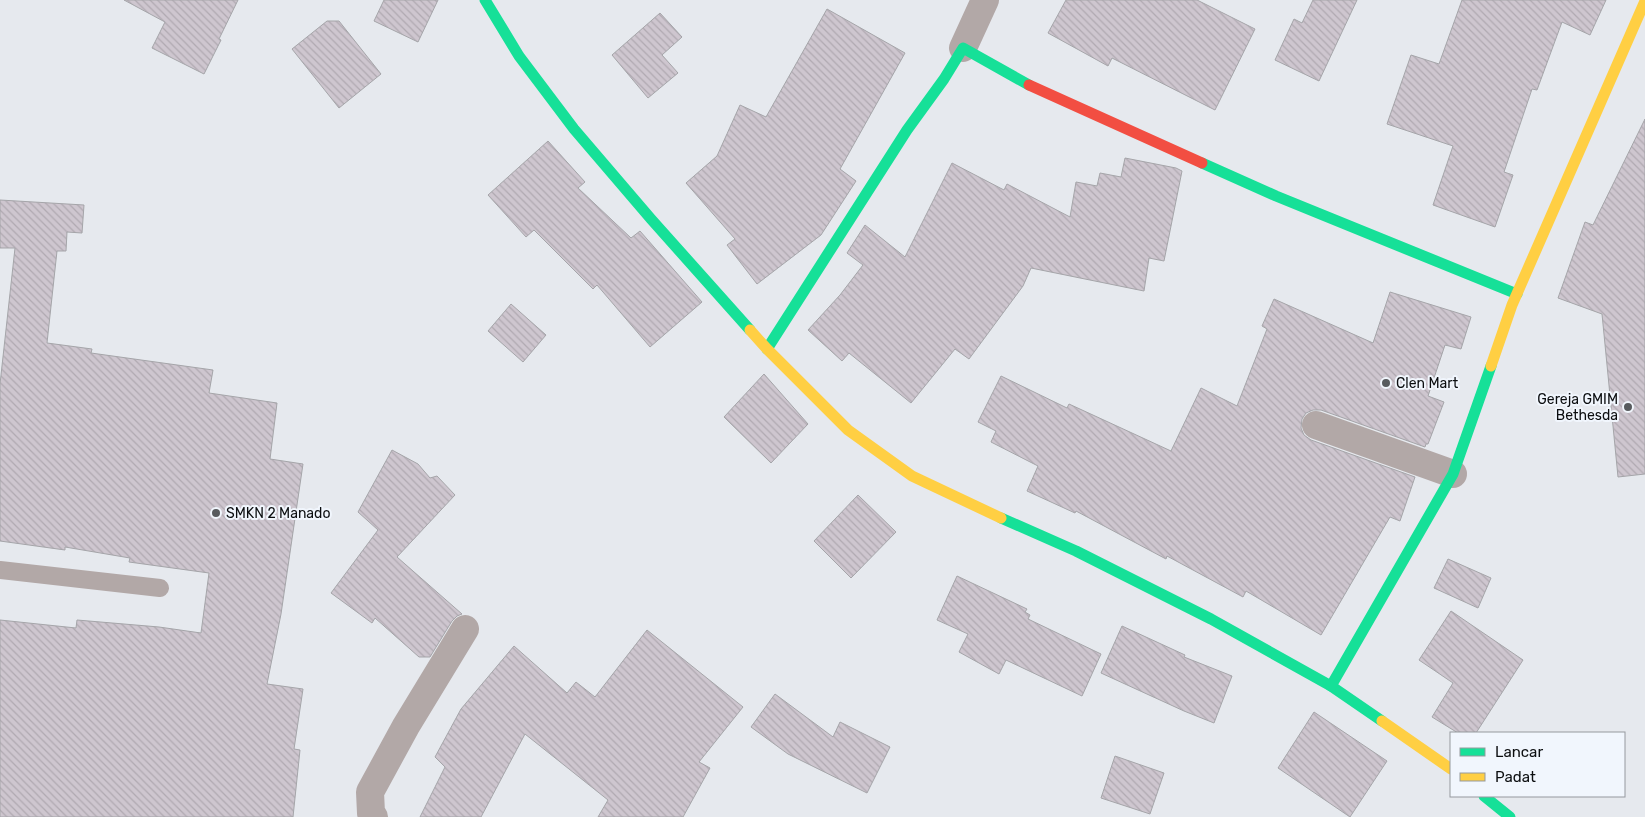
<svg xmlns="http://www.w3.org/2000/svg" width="1645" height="817" font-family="Rubik,sans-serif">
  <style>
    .building { fill: url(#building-back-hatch); stroke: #a5a5a9 }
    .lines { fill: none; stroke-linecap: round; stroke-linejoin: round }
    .lane { stroke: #b2a8a7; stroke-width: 18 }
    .street { stroke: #b2a8a7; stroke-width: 28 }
    .fast { stroke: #16e098; stroke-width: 11 }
    .slow { stroke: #ffcf43; stroke-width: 11 }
    .jam { stroke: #f24e42; stroke-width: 11 }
    .poi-dot { fill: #585b5e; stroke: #f1f6fd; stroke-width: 2 }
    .labels { text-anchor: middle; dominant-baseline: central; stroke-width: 4; stroke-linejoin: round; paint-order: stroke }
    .poi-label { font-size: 14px; fill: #0c0e10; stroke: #f1f6fd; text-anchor: start }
  </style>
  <defs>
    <pattern id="building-back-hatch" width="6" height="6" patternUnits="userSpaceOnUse" patternTransform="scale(1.25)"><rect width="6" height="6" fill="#cec6cf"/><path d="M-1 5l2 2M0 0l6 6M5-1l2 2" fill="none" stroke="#b0a9b1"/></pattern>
  </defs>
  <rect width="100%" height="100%" fill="#e6e9ee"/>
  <!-- building -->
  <g class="building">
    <path d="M 124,0 L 238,0 L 219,39 L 221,40 L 204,74 L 152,48 L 165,22 Z"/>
    <path d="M 384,0 L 438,0 L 418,42 L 374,21 Z"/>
    <path d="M 1066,0 L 1197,0 L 1255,29 L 1215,110 L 1112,58 L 1108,66 L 1048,33 Z"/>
    <path d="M 1313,0 L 1357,0 L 1319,81 L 1275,60 L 1294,19 L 1302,23 Z"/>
    <path d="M 1462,0 L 1606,0 L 1590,35 L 1562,22 L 1537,90 L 1532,89 L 1504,172 L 1513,175 L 1495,227 L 1433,205 L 1453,146 L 1387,124 L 1411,55 L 1439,64 Z"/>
    <path d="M 827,9 L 905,53 L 840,169 L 856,181 L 821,235 L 757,284 L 727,245 L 735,239 L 686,183 L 717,156 L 740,105 L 766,117 Z"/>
    <path d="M 660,13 L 682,37 L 662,55 L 678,73 L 648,98 L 612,55 Z"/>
    <path d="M 327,21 L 339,21 L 381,74 L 339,108 L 292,49 Z"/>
    <path d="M 1645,119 L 1645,474 L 1618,477 L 1602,314 L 1558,298 L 1585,222 L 1593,225 Z"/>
    <path d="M 548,141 L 585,182 L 578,188 L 631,238 L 640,231 L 702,302 L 650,347 L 597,285 L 593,289 L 534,230 L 526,237 L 488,195 Z"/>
    <path d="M 1125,158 L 1176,168 L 1182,171 L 1164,261 L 1149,258 L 1144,291 L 1031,268 L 1023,286 L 969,359 L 955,349 L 911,403 L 849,353 L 842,361 L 808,330 L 840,295 L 863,265 L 847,253 L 865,225 L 905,257 L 952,163 L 1004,190 L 1007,184 L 1070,217 L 1076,182 L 1097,186 L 1100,173 L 1121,177 Z"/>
    <path d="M 0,200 L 84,205 L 82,233 L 67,232 L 66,251 L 57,251 L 47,343 L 92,349 L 91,353 L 213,370 L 209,393 L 277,403 L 270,459 L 303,464 L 281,614 L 267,684 L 303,689 L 294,749 L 300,750 L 293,817 L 0,817 L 0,620 L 76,628 L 77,620 L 159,627 L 201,633 L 209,573 L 129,562 L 130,558 L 65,547 L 65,550 L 0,541 L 0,384 L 15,248 L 0,248 Z"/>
    <path d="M 1390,292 L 1471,317 L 1461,349 L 1445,345 L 1428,396 L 1444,402 L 1428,444 L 1426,444 L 1425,447 L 1321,410 L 1313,410 L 1306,413 L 1302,419 L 1301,428 L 1304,435 L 1311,440 L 1415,477 L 1400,521 L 1390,517 L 1321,635 L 1246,591 L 1243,597 L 1167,556 L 1166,559 L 1076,511 L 1075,513 L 1027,491 L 1038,466 L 991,442 L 996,431 L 978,422 L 1001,376 L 1067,408 L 1069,404 L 1171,451 L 1201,388 L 1237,406 L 1267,329 L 1262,326 L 1274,299 L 1373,343 Z"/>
    <path d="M 511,304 L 546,335 L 523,362 L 488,331 Z"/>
    <path d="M 764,374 L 808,424 L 771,463 L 724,417 Z"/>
    <path d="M 392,450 L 418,464 L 430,478 L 437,476 L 455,495 L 397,557 L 462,614 L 457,616 L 452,621 L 430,657 L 419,657 L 375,618 L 372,623 L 331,593 L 378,530 L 358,512 Z"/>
    <path d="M 858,495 L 896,532 L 851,578 L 814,541 Z"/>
    <path d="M 1448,559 L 1491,578 L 1478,608 L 1434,588 Z"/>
    <path d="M 957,576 L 1027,609 L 1025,612 L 1030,615 L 1028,619 L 1101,654 L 1082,696 L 1006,660 L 999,674 L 959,652 L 968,634 L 937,620 Z"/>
    <path d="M 1451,611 L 1523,660 L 1476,733 L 1458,733 L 1432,717 L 1453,683 L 1419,660 Z"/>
    <path d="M 1122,626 L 1185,655 L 1184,657 L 1232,676 L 1214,723 L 1184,711 L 1101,673 Z"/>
    <path d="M 647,630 L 743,707 L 699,762 L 710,768 L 683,817 L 598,817 L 608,800 L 525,734 L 481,817 L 420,817 L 445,767 L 435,757 L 461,709 L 514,646 L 567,693 L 576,682 L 595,697 Z"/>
    <path d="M 775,694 L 833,737 L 840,722 L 890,747 L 867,793 L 788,754 L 751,727 Z"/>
    <path d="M 1314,712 L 1387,761 L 1350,817 L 1278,768 Z"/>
    <path d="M 1115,756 L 1164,773 L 1150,814 L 1101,798 Z"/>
  </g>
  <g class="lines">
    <!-- lane -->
    <path class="lane" d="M 0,570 L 160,588"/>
    <!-- street -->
    <g class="street">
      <path d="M 963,48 L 985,0"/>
      <path d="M 1316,425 L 1453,474"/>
      <path d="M 374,817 L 371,813 L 370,792 L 406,726 L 465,629"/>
    </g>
    <!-- fast -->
    <g class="fast">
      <path d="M 485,0 L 519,56 L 574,129 L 651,219 L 750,330"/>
      <path d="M 1202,163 L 1276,196 L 1517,294"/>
      <path d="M 767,349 L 907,130 L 944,79 L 963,48 L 1029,85"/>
      <path d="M 1001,518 L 1076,551 L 1211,619 L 1331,686 L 1382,721"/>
      <path d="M 1331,686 L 1453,474 L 1491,366"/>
      <path d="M 1484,796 L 1510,817"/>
    </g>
    <!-- slow -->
    <g class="slow">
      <path d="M 750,330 L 767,349 L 848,430 L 912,476 L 1001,518"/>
      <path d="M 1491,366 L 1512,305 L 1645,1"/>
      <path d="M 1382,721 L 1451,769"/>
    </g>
    <!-- jam -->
    <path class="jam" d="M 1029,85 L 1202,163"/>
  </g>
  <!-- markers -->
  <g class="poi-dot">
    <circle cx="1386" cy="383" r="5"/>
    <circle cx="1628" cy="407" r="5"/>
    <circle cx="216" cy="513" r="5"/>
  </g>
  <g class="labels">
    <!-- poi labels -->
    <g class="poi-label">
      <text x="1396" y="383">Clen Mart</text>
      <text x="1618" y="399" text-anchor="end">Gereja GMIM<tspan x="1618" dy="16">Bethesda</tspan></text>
      <text x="226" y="513">SMKN 2 Manado</text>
    </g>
  </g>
  <!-- legend -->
  <rect x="1450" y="732" width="175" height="65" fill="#f1f6fd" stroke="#95999e"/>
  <rect x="1460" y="748" width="25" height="8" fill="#16e098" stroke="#95999e"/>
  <text x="1495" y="757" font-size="15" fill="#0c0e10">Lancar</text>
  <rect x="1460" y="773" width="25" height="8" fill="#ffcf43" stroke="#95999e"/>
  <text x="1495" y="782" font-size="15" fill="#0c0e10">Padat</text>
</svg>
